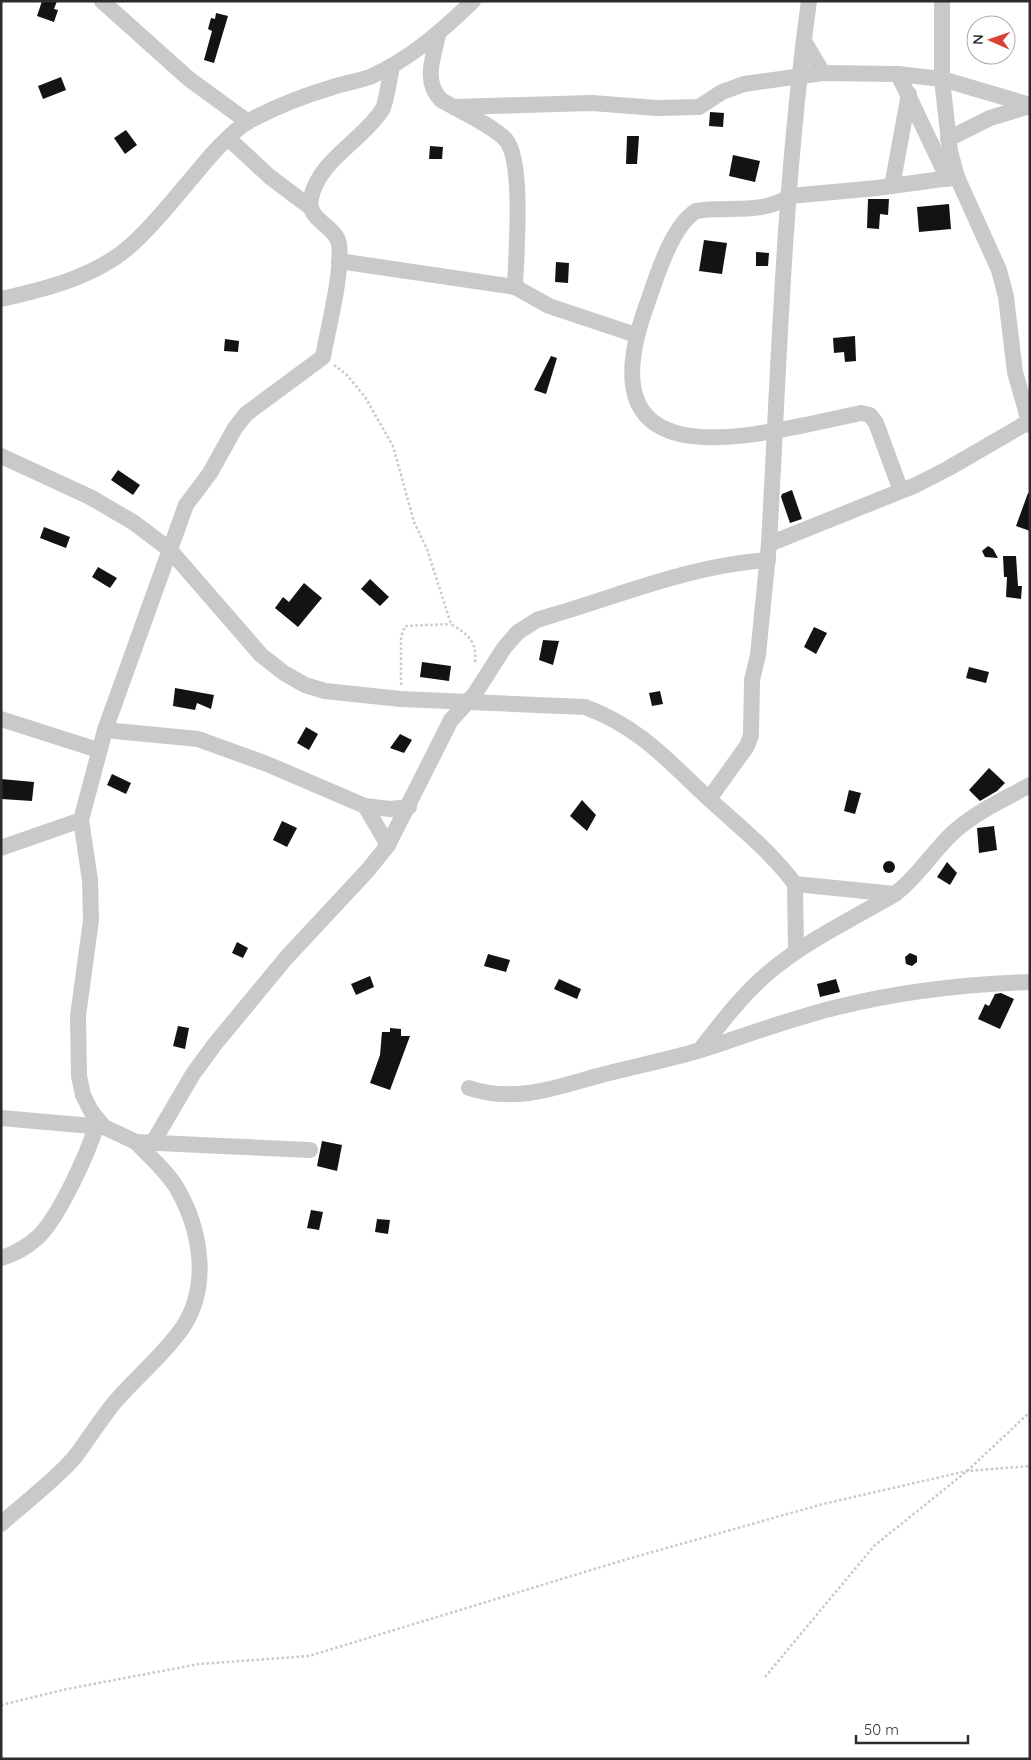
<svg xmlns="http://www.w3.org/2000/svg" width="1031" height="1760" font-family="Quicksand,sans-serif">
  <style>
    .building { fill: #131313 }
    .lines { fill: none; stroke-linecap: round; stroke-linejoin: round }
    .path { stroke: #c9c9c9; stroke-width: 2.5; stroke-dasharray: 2.5 2.5; stroke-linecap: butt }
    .minor { stroke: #c9c9c9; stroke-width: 16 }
  </style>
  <rect width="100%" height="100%" fill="#fff"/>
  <!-- building -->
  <g class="building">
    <path d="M 42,1 L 57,1 L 54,9 L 58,10 L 54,22 L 37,16 Z"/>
    <path d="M 216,13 L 228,16 L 214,63 L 204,60 L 212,31 L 208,29 L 211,18 L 215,19 Z"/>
    <path d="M 61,77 L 66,90 L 43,99 L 38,86 Z"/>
    <path d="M 710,112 L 724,113 L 723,127 L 709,126 Z"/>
    <path d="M 126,130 L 137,145 L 125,154 L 114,138 Z"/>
    <path d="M 627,136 L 639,136 L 637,164 L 626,164 Z"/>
    <path d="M 430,146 L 443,147 L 442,159 L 429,159 Z"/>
    <path d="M 733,155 L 760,161 L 755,182 L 729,176 Z"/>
    <path d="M 868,199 L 889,199 L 888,215 L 880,214 L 879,229 L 867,228 Z"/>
    <path d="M 949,204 L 951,229 L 919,232 L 917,207 Z"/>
    <path d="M 704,240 L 727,243 L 722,274 L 699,271 Z"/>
    <path d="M 756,252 L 769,253 L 768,266 L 756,266 Z"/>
    <path d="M 556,262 L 569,263 L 568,283 L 555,282 Z"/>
    <path d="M 855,336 L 856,361 L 845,362 L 844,352 L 834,353 L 833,338 Z"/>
    <path d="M 225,339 L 239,341 L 238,352 L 224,351 Z"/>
    <path d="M 551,356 L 557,358 L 546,394 L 534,390 Z"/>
    <path d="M 118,470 L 140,485 L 133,495 L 111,480 Z"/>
    <path d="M 792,490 L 802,519 L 790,523 L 781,497 L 782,494 Z"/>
    <path d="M 1028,493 L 1030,493 L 1030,531 L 1016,526 Z"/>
    <path d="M 44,527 L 70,537 L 66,548 L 40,538 Z"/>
    <path d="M 988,546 L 993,549 L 998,558 L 985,557 L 982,551 Z"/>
    <path d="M 1003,556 L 1016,556 L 1018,586 L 1022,586 L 1021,599 L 1006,597 L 1007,577 L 1004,577 Z"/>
    <path d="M 98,567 L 117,578 L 110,588 L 92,577 Z"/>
    <path d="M 370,579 L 389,597 L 380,606 L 361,589 Z"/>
    <path d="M 304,583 L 322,598 L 298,627 L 275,608 L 283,597 L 289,602 Z"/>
    <path d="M 814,627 L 827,633 L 816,654 L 804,647 Z"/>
    <path d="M 543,640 L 559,641 L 553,665 L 539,660 Z"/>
    <path d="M 422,662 L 451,666 L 449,681 L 420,677 Z"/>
    <path d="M 969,667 L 989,672 L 986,683 L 966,678 Z"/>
    <path d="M 175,688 L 214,695 L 211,709 L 197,703 L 195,710 L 173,706 Z"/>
    <path d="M 660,691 L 663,704 L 652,706 L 649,693 Z"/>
    <path d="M 306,727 L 318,734 L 309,750 L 297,743 Z"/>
    <path d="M 400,734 L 412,740 L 404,753 L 390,748 Z"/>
    <path d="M 989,768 L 1005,783 L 997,791 L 980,801 L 969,790 Z"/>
    <path d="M 112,774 L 131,783 L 126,794 L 107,785 Z"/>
    <path d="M 1,779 L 34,782 L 32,801 L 1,799 Z"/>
    <path d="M 849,790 L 861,793 L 855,814 L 844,811 Z"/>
    <path d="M 582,800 L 596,815 L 587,831 L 570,816 Z"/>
    <path d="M 282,821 L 297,828 L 287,847 L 273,840 Z"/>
    <path d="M 994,826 L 997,850 L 979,853 L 977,828 Z"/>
    <circle cx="889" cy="867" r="6"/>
    <path d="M 947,862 L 957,873 L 950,885 L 937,877 Z"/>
    <path d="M 237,942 L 248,948 L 243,958 L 232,953 Z"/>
    <path d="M 910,953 L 917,956 L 917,962 L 912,966 L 906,964 L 905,957 Z"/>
    <path d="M 488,954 L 510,960 L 506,972 L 484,966 Z"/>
    <path d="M 370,976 L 374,987 L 356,995 L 351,984 Z"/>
    <path d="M 559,979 L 581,989 L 577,999 L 554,989 Z"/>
    <path d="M 836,979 L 840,992 L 820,997 L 817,984 Z"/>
    <path d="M 1001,993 L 1014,999 L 1000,1029 L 978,1019 L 985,1004 L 989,1006 L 995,994 Z"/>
    <path d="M 178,1026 L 189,1028 L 185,1049 L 173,1046 Z"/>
    <path d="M 390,1028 L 401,1029 L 401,1036 L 410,1036 L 390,1090 L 370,1083 L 380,1055 L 382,1032 L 390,1032 Z"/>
    <path d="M 322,1141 L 342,1145 L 337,1171 L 317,1166 Z"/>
    <path d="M 311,1210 L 323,1212 L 319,1230 L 307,1228 Z"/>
    <path d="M 377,1219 L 390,1220 L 388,1234 L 375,1232 Z"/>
  </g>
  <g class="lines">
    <!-- path -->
    <g class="path">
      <path d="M 334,365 L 347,375 L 365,397 L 393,446 L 414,522 L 427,549 L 451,624 C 468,635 477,640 475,663"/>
      <path d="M 401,685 L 401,637 L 405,626 L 451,624"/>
      <path d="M 765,1677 L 874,1546 L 967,1471 L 1030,1412"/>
      <path d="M 1,1705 L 67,1689 L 199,1664 L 309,1656 L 624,1560 L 823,1504 L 967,1471 L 1030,1466"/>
    </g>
    <!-- minor -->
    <g class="minor">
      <path d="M 102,1 L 189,79 L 248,122"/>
      <path d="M 942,1 L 942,79 L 950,151 L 957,177 L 999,270 L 1006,297 L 1015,372 L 1030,425"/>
      <path d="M 438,35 C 433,59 423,81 441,100 C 457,109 495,127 506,140 C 524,161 516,257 515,287"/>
      <path d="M 804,41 L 823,73"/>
      <path d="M 898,74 L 948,179"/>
      <path d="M 454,107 L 592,103 L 657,108 L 699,107 L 722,92 L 744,84 L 823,73 L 898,74 L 942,79 L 1030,105"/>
      <path d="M 229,139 L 270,177 L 310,207"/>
      <path d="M 948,139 L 990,118 L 1030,106"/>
      <path d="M 892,186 L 909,94"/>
      <path d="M 339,261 L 515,287 L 549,306 L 636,335"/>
      <path d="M 1,299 C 46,289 94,277 129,247 C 150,229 168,206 186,185 C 203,165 226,135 249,121 C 275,107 306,95 333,87 C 345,83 358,81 370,77 C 410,59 442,31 473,1"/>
      <path d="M 1,456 L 90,497 L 133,522 L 169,549 L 261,655 L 284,673 L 305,685 L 325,691 L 401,699 L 585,707 C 641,728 667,760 709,799 C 740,827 770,851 795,884 L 895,894"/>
      <path d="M 901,491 L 876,423 L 870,415 L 861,413 C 756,435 580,488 647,304 C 657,276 671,227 696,211 C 727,206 763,215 790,196 L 877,188 L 957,177"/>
      <path d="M 769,544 C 779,363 784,181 809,1"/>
      <path d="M 1,719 L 98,750"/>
      <path d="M 105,730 L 198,739 L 267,764 L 365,806 L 388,845"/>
      <path d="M 709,799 L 747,746 L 751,735 L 752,680 L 758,655 L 769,544 L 916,485 L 949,468 L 1030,421"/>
      <path d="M 365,806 L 390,809 L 409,807"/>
      <path d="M 1,848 L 81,820"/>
      <path d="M 795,884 L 796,951"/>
      <path d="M 700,1050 C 721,1023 742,995 768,973 C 806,941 852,919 895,894 C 919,876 934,849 956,830 C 978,811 1005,799 1030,785"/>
      <path d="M 469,1088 C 517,1104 559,1086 605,1074 C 637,1066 670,1059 701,1050 C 747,1035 792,1018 838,1007 C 902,991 965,984 1030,982"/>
      <path d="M 1,1118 L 104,1127"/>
      <path d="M 152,1144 L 193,1074 L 215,1044 L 286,958 L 368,870 L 388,845 L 451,720 L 474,695 L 504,648 L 518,632 L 537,620 L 553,615 C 624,594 693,565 768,560"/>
      <path d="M 310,1150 L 136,1142 L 104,1127 L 91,1111 L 83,1095 L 79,1076 L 78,1016 L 91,920 L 90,880 L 81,820 L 105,730 L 186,505 L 210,473 L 235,428 L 246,414 L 323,357 C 328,328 343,272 339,244 C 336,225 306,221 311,198 C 319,160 362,141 382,110 C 386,105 390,75 392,66"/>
      <path d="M 1,1258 C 15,1254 27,1247 38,1237 C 59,1217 87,1155 96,1127"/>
      <path d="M 1,1524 C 25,1502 53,1482 74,1458 C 88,1440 100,1420 114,1403 C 136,1377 164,1355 183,1327 C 210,1286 201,1231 178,1190 C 168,1172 150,1157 136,1142"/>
    </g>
  </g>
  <!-- border -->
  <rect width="1031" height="1760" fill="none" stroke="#2c2c2c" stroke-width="5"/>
  <!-- north arrow -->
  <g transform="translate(991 40) rotate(272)"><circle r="24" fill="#ffffff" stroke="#ababab"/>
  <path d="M0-4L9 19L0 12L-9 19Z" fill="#db4337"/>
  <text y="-8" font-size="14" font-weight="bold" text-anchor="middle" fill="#2c2c2c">N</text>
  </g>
  <!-- scale -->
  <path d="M856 1735v8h112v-8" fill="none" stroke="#2c2c2c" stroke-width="2.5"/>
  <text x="864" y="1735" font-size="15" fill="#2c2c2c" stroke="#ffffff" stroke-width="4" paint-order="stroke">50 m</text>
</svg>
